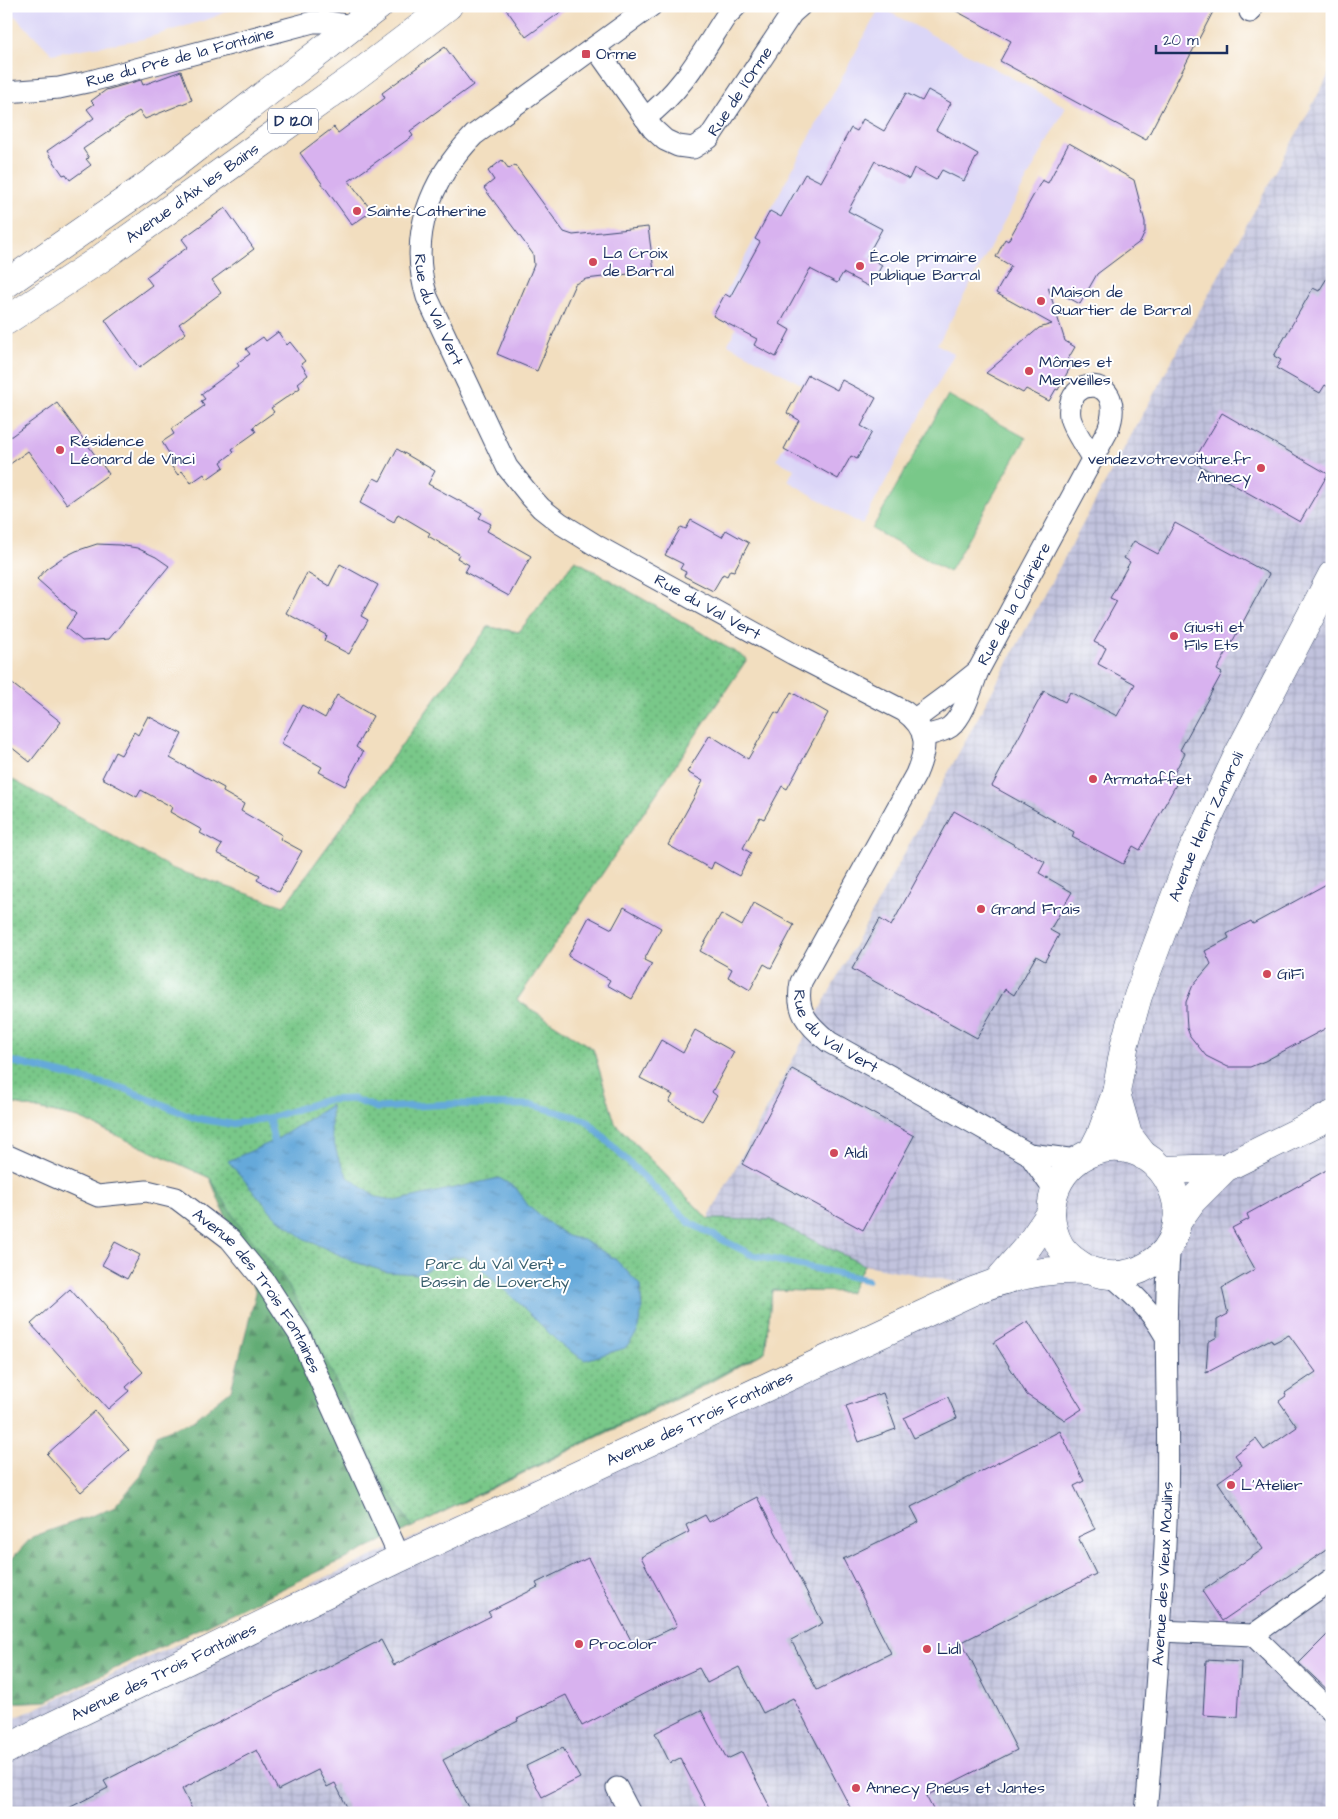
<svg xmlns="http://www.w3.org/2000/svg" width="1338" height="1819" font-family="'Architects Daughter',sans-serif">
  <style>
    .built { fill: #dbd6f7 }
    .industrial { fill: url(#industrial-grid) }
    .forest { fill: url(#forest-firs); stroke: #3e6e6a }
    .park { fill: url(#park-dots); stroke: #4a7c74 }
    .pitch { fill: #79c889; stroke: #4a7c74 }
    .water { fill: url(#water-ripples); stroke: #406c9c }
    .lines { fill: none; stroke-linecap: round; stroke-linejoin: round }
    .stream { stroke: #65a9da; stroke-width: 7 }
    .building { fill: #d8b2ef }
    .street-casing { stroke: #3b496d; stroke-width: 23 }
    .secondary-casing { stroke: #3b496d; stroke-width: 29 }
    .primary-casing { stroke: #3b496d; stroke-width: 29 }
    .street { stroke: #fff; stroke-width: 21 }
    .secondary { stroke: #fff; stroke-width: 28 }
    .primary { stroke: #fff; stroke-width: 28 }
    .poi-dot { fill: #d1495b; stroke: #fff; stroke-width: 2 }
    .labels { text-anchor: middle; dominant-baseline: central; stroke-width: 4; stroke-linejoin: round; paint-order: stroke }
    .shield { fill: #fff; stroke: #5f6d8e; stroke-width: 1 }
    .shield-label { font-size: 15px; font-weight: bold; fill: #1b2f5e }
    .poi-label { font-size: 16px; fill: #1b2f5e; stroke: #fff; text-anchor: start }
    .street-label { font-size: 16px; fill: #1b2f5e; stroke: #fff }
    .park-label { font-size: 16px; fill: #375d6b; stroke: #fff }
  </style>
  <defs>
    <pattern id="industrial-grid" width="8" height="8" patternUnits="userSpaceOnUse" patternTransform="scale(1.25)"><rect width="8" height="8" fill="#c1c2dd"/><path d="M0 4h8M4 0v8" fill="none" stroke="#a5a7c0"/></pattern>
    <pattern id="forest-firs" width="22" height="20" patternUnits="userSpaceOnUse" patternTransform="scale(1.25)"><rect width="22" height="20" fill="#62ac75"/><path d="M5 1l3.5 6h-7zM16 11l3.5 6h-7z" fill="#508c63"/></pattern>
    <pattern id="park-dots" width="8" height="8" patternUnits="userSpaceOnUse" patternTransform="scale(1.25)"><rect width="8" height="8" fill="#79c889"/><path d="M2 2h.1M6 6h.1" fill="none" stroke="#62a373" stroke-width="1.8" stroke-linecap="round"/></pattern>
    <pattern id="water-ripples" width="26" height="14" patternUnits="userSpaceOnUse" patternTransform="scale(1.25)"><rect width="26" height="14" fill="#65a9da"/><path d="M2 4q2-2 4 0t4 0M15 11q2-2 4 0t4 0" fill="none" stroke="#528ab4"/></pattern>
  </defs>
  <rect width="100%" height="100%" fill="#fff"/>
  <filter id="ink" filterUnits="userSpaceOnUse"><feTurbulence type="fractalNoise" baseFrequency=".02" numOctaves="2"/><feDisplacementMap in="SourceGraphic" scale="10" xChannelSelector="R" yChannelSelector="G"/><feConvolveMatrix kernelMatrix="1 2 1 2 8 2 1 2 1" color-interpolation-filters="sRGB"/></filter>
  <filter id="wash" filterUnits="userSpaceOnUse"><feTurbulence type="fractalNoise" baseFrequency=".0096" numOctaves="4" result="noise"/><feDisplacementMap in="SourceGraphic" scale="20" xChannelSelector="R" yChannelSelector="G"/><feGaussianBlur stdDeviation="1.12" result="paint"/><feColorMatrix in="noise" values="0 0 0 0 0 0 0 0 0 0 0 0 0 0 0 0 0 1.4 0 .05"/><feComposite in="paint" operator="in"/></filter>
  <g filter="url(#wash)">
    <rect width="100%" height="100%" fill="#f2debf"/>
    <!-- built -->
    <g class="built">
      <path d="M 12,6 L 237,6 L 212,18 L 143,39 L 52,54 L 8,9 Z"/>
      <path d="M 880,7 L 1066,107 L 941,338 L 937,344 L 954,354 L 862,525 L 788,481 L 794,469 L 776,460 L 799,420 L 787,413 L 803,385 L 728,344 L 736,328 L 713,316 Z"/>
    </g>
    <!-- industrial -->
    <path class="industrial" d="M 1332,69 L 1332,1813 L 6,1813 L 6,1722 L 751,1385 L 968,1284 L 864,1265 L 771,1220 L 708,1219 L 801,1044 L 1105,483 Z"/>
    <!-- forest -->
    <path class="forest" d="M 575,560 L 747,659 L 517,1000 L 593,1049 L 615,1123 L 708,1219 L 771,1220 L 864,1265 L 850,1292 L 772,1290 L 765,1352 L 705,1385 L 412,1527 L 47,1701 L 6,1703 L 6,1565 L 32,1537 L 113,1508 L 141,1476 L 156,1435 L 194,1420 L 231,1390 L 256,1293 L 210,1178 L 79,1118 L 6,1102 L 284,906 L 488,627 L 519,632 Z"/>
    <!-- park -->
    <path class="park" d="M 575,560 L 747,659 L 517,1000 L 593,1049 L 615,1123 L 708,1219 L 771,1220 L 864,1265 L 850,1292 L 772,1290 L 765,1352 L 412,1527 L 380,1476 L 305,1315 L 284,1278 L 238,1223 L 210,1178 L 79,1118 L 6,1102 L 6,776 L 171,868 L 284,906 L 488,627 L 519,632 Z"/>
    <!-- pitch -->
    <path class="pitch" d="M 948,395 L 1026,438 L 949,572 L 872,529 Z"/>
    <!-- water -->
    <path class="water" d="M 331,1105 L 331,1133 L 338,1157 L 348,1177 L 376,1197 L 396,1201 L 499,1178 L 516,1188 L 529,1207 L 550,1224 L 567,1236 L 583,1240 L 614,1258 L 640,1285 L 642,1309 L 637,1333 L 625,1348 L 585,1360 L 562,1346 L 519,1303 L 478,1266 L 465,1257 L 454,1256 L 419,1274 L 387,1272 L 355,1262 L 305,1239 L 274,1215 L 228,1161 L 274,1141 Z"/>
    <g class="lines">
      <!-- stream -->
      <g class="stream">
        <path d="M 6,1060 L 125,1089 L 195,1118 L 230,1124 L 269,1118 L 326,1100 L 353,1099 L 377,1108 L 451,1104 L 533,1105 L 586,1120 L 690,1223 L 752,1255 L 867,1280"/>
        <path d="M 269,1118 L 274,1141 L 278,1149"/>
      </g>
    </g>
    <g id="blocks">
      <!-- building -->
      <g class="building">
        <path d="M 504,6 L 569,6 L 526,37 Z"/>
        <path d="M 947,6 L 1216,6 L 1146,140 L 1000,61 L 1011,41 Z"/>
        <path d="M 445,47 L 473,85 L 410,131 L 413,136 L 349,181 L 372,211 L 352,225 L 300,153 L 334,127 L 338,133 L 385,98 L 382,93 Z"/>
        <path d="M 181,71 L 192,100 L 145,119 L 139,111 L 83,149 L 89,158 L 86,159 L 91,165 L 70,180 L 66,174 L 63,175 L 47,151 L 94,118 L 87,109 L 94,104 L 91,101 L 106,90 L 141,80 L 143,85 Z"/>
        <path d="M 928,90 L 951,103 L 936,130 L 978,154 L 964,181 L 942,170 L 936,180 L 914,168 L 909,179 L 875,161 L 848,211 L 882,229 L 867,256 L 882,265 L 870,287 L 843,273 L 837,283 L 810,269 L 780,324 L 790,330 L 776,357 L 754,345 L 757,339 L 713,316 L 725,294 L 730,297 L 760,242 L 755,239 L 770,211 L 781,217 L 805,174 L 821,182 L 851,128 L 857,131 L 863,119 L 884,131 L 906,93 L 922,101 Z"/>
        <path d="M 1069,143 L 1134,180 L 1145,222 L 1145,232 L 1141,241 L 1097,274 L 1080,304 L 1048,287 L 1065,341 L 1075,347 L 1068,359 L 1073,362 L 1058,390 L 1056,389 L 1049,401 L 1026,389 L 1023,393 L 986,373 L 1039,328 L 1052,324 L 996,293 L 1011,266 L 996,257 L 1005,239 L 1008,241 L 1042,180 L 1048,183 Z"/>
        <path d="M 502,160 L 509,169 L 515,165 L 564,232 L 573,235 L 648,227 L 654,271 L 586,279 L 575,284 L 537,371 L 497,354 L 534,265 L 533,254 L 484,188 L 494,180 L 488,171 Z"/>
        <path d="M 225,208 L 254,249 L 212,280 L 221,293 L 179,324 L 186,333 L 139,368 L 105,320 L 152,285 L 146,277 L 188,247 L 182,239 Z"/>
        <path d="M 1332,270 L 1332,389 L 1325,385 L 1320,393 L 1276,368 L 1281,360 L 1274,356 L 1313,288 L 1319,291 Z"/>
        <path d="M 278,332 L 287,345 L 290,342 L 305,361 L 301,364 L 308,375 L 298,383 L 300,388 L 271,408 L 274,412 L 253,427 L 256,432 L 232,449 L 234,452 L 221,462 L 224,467 L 207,479 L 204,474 L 191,483 L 182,471 L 178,475 L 166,459 L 170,455 L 162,442 L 174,434 L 171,429 L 204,406 L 201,401 L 205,399 L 201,394 L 239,366 L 237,363 L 250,354 L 246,349 L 263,337 L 266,341 Z"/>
        <path d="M 808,375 L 837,390 L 842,380 L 876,398 L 861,426 L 872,432 L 857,459 L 851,456 L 838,479 L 784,449 L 799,420 L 787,413 Z"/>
        <path d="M 57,403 L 109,474 L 67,504 L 28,451 L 6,467 L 6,440 Z"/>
        <path d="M 1222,413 L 1328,474 L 1300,522 L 1193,462 Z"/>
        <path d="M 397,449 L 435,471 L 428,484 L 482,513 L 479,518 L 491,524 L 487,531 L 531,556 L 509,596 L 465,572 L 469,565 L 457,558 L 459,554 L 428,536 L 430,533 L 398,514 L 394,522 L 360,503 L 374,478 L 380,481 Z"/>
        <path d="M 691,520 L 722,537 L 726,530 L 749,543 L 734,571 L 730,570 L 727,576 L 723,574 L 713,591 L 684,576 L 686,572 L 680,569 L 683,564 L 665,555 L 681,527 L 686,529 Z"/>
        <path d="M 1175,523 L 1269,574 L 1217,670 L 1222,673 L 1180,750 L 1185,753 L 1172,777 L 1178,781 L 1140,850 L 1133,846 L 1123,864 L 1072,837 L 1074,832 L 992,786 L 1044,691 L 1065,702 L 1070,692 L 1117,716 L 1135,684 L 1098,664 L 1106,648 L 1094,642 L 1117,601 L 1110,598 L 1130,562 L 1124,558 L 1134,541 L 1158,554 Z"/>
        <path d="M 97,544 L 119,545 L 137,548 L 156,557 L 169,566 L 109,639 L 82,641 L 66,628 L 76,614 L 37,579 L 46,569 L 62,558 L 76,551 Z"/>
        <path d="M 340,564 L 378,585 L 361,616 L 368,620 L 349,654 L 324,641 L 326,635 L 286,613 L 307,573 L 329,586 Z"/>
        <path d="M 6,679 L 61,722 L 30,762 L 6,743 Z"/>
        <path d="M 791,692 L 828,713 L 787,789 L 782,786 L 764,819 L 760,817 L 743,848 L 751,853 L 739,876 L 714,862 L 711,869 L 668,845 L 703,781 L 687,772 L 710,735 L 748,759 L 775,712 L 779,714 Z"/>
        <path d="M 337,695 L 373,716 L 356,747 L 363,752 L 345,786 L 319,772 L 322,767 L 281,744 L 302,705 L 325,718 Z"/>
        <path d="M 148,716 L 182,734 L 170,758 L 224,788 L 223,792 L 244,804 L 241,811 L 282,835 L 280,839 L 302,851 L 279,892 L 257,880 L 260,875 L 217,853 L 222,845 L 200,833 L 202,830 L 170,812 L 172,807 L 141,790 L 137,797 L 102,778 L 115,752 L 121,755 L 134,732 L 138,735 Z"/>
        <path d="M 954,811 L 1045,862 L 1039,873 L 1072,892 L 1050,930 L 1059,935 L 1045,961 L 1036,956 L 1014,995 L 1005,989 L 977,1038 L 852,969 L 880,919 L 891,926 Z"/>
        <path d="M 1332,881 L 1332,1025 L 1265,1061 L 1250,1067 L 1228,1067 L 1206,1056 L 1190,1036 L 1187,1028 L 1186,1011 L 1186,1002 L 1193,985 L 1211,964 L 1205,951 L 1229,938 L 1227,934 L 1251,921 L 1253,924 Z"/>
        <path d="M 754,903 L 794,925 L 771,968 L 764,964 L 750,990 L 728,977 L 732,969 L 700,951 L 721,914 L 742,926 Z"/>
        <path d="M 624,907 L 661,928 L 644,960 L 652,964 L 632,999 L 607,985 L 610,980 L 568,956 L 589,917 L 612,929 Z"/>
        <path d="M 695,1030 L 734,1052 L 712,1092 L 717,1096 L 702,1121 L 669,1102 L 673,1095 L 640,1078 L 661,1040 L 683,1053 Z"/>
        <path d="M 792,1069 L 914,1136 L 863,1230 L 742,1164 Z"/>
        <path d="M 1332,1167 L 1332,1546 L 1222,1621 L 1202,1591 L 1263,1549 L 1218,1482 L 1242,1465 L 1235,1455 L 1256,1439 L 1264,1450 L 1297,1427 L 1279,1401 L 1286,1396 L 1285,1393 L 1316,1372 L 1289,1335 L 1273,1343 L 1271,1339 L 1206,1373 L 1208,1342 L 1217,1337 L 1217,1320 L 1228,1314 L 1222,1288 L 1255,1269 L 1232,1228 L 1249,1219 L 1247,1214 Z"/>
        <path d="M 115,1242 L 140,1255 L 127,1279 L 102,1265 Z"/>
        <path d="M 70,1289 L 143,1372 L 126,1387 L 129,1391 L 108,1409 L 31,1324 Z"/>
        <path d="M 1028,1321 L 1082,1409 L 1065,1420 L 1027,1395 L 994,1342 Z"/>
        <path d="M 883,1393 L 896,1429 L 859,1442 L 846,1406 Z"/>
        <path d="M 948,1397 L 957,1418 L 914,1438 L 904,1418 Z"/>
        <path d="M 95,1411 L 129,1450 L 81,1492 L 47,1454 Z"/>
        <path d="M 1060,1431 L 1084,1481 L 1074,1486 L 1095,1529 L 1078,1537 L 1096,1574 L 962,1642 L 1017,1750 L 926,1796 L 935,1813 L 853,1813 L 793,1698 L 763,1713 L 739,1667 L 707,1683 L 699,1668 L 655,1688 L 582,1726 L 566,1695 L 517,1719 L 518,1721 L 443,1760 L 471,1813 L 350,1813 L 335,1783 L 327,1787 L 318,1770 L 278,1790 L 257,1750 L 182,1789 L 194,1813 L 59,1813 L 108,1788 L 104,1781 L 381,1640 L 394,1665 L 491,1616 L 488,1612 L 538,1587 L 536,1583 L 588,1558 L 634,1646 L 677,1626 L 641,1557 L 689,1532 L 686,1525 L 705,1515 L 709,1522 L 757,1497 L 823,1623 L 791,1640 L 817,1690 L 891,1653 L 843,1559 L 919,1522 L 911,1507 Z"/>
        <path d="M 1332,1630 L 1332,1694 L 1299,1663 Z"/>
        <path d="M 1206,1660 L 1241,1662 L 1238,1717 L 1203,1715 Z"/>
        <path d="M 701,1710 L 727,1759 L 742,1752 L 773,1813 L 709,1813 L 680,1758 L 670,1763 L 655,1733 Z"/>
        <path d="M 563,1748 L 580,1778 L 542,1797 L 526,1766 Z"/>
      </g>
    </g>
  </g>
  <g filter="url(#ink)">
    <use href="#blocks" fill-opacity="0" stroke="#3b496d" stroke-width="1"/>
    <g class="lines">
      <defs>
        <g id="street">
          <path id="s1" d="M 651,6 L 474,135 C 430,180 408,236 427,297 L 507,467 L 531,497 L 541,508 L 560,523 L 597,546 L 793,654 L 904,711 C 930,730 927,748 916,774 L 801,982 C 795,1011 807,1024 829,1042 L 1029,1154 L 1077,1160"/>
          <path d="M 1250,12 L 1251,6"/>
          <path id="s2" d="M 595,47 L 653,129 L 665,140 L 678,146 L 693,148 L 709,138 L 792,13 L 800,6"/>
          <path id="s3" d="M 6,92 L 59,88 L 87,82 L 313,22 L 329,22 L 353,26"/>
          <path d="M 645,118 C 682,91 702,53 726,16 L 736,6"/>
          <path d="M 915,719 L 953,691 L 978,671"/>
          <path id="s4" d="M 923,736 C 931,734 943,732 950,727 C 964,716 972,687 978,671 L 1108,430 C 1129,375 1064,373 1070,417 C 1072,428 1086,447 1092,458"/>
          <path d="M 1029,1154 L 1054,1190"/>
          <path id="s5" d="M 6,1155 L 98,1196 L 147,1191 L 176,1198 L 230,1239 L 265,1282 L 299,1334 L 400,1558"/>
          <path d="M 1111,1275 C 1133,1294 1150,1309 1165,1335"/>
          <path d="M 1160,1631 L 1253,1635 L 1332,1579"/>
          <path d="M 1253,1635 L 1332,1712"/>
          <path d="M 617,1788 L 630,1813"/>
          <path id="s6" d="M 1146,1813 C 1155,1709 1163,1604 1167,1500 C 1170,1414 1162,1329 1170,1243"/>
        </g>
        <g id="secondary">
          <path d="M 1116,1093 L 1128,1135 L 1144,1156"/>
          <path id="s7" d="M 1092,1152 L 1101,1134 L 1116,1093 L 1125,1043 L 1138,996 L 1191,854 L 1238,755 L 1332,575"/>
          <path d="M 1162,1170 L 1225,1168"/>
          <path d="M 1177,1222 L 1192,1201 L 1225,1168 L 1332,1115"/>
          <path d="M 998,1281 L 1029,1245 L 1051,1213"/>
          <path id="s8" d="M 6,1750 L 35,1734 L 400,1558 L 973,1291 C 1008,1277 1048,1268 1087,1270 C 1092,1271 1097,1273 1102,1274 C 1118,1277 1134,1274 1149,1265 C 1207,1230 1169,1136 1103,1149 C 1059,1158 1038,1207 1060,1246 C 1067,1257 1078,1264 1089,1270"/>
        </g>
        <g id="primary">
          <path d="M 6,284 L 148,185 L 379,6"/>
          <path id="s9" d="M 6,321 L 97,261 L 356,76 L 448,6"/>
        </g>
      </defs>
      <!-- street casing -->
      <use href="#street" class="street-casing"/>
      <!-- secondary casing -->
      <use href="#secondary" class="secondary-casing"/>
      <!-- primary casing -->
      <use href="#primary" class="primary-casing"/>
      <!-- street -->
      <use href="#street" class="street"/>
      <!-- secondary -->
      <use href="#secondary" class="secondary"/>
      <!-- primary -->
      <use href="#primary" class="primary"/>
    </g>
  </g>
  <!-- markers -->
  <g class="poi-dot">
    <rect x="581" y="49" width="10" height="10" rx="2.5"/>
    <circle cx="357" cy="211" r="5"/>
    <circle cx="593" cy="262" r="5"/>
    <circle cx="860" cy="266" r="5"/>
    <circle cx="1041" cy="301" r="5"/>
    <circle cx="1029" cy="371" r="5"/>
    <circle cx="60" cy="450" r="5"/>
    <circle cx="1261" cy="468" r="5"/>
    <circle cx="1174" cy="636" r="5"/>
    <circle cx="1093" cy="779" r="5"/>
    <circle cx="981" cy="909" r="5"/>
    <circle cx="1267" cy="974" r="5"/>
    <circle cx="834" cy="1153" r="5"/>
    <circle cx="1231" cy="1485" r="5"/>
    <circle cx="579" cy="1644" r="5"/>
    <circle cx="927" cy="1649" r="5"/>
    <circle cx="856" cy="1788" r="5"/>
  </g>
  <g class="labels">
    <!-- shield labels -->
    <rect class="shield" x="268" y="108.5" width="50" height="25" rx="4"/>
    <g class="shield-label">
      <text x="293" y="121">D 1201</text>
    </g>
    <!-- poi labels -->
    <g class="poi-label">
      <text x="596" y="54">Orme</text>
      <text x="367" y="211">Sainte-Catherine</text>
      <text x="603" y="253">La Croix<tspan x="603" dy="18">de Barral</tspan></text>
      <text x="870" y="257">École primaire<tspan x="870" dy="18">publique Barral</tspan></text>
      <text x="1051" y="292">Maison de<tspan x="1051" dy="18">Quartier de Barral</tspan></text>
      <text x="1039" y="362">Mômes et<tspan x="1039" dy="18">Merveilles</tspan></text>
      <text x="70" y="441">Résidence<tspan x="70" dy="18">Léonard de Vinci</tspan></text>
      <text x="1251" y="459" text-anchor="end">vendezvotrevoiture.fr<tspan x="1251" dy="18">Annecy</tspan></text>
      <text x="1184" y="627">Giusti et<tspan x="1184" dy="18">Fils Ets</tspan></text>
      <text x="1103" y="779">Armataffet</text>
      <text x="991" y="909">Grand Frais</text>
      <text x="1277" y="974">GiFi</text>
      <text x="844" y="1153">Aldi</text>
      <text x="1241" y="1485">L'Atelier</text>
      <text x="589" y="1644">Procolor</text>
      <text x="937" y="1649">Lidl</text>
      <text x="866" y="1788">Annecy Pneus et Jantes</text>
    </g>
    <!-- street labels -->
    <g class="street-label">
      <text stroke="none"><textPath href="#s3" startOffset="178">Rue du Pré de la Fontaine</textPath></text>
      <text stroke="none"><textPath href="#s2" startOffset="221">Rue de l'Orme</textPath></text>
      <text stroke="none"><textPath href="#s9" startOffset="226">Avenue d'Aix les Bains</textPath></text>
      <text stroke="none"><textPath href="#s1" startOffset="412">Rue du Val Vert</textPath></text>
      <text stroke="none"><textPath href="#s4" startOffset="168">Rue de la Clairière</textPath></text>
      <text stroke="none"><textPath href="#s1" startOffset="832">Rue du Val Vert</textPath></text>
      <text stroke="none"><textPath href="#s7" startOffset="346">Avenue Henri Zanaroli</textPath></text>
      <text stroke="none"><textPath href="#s1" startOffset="1430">Rue du Val Vert</textPath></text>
      <text stroke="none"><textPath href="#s5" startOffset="305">Avenue des Trois Fontaines</textPath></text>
      <text stroke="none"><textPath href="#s8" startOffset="769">Avenue des Trois Fontaines</textPath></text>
      <text stroke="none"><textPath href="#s6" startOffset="240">Avenue des Vieux Moulins</textPath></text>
      <text stroke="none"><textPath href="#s8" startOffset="176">Avenue des Trois Fontaines</textPath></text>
    </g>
    <!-- park labels -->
    <g class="park-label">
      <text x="495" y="1264">Parc du Val Vert -<tspan x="495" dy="18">Bassin de Loverchy</tspan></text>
    </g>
  </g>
  <!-- margin -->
  <rect width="1338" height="1819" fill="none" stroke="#fff" stroke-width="25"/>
  <!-- scale -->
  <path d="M1156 45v8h71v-8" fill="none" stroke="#1b2f5e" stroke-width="2.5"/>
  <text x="1163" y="45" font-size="15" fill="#1b2f5e" stroke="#ffffff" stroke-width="4" paint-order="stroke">20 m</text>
</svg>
